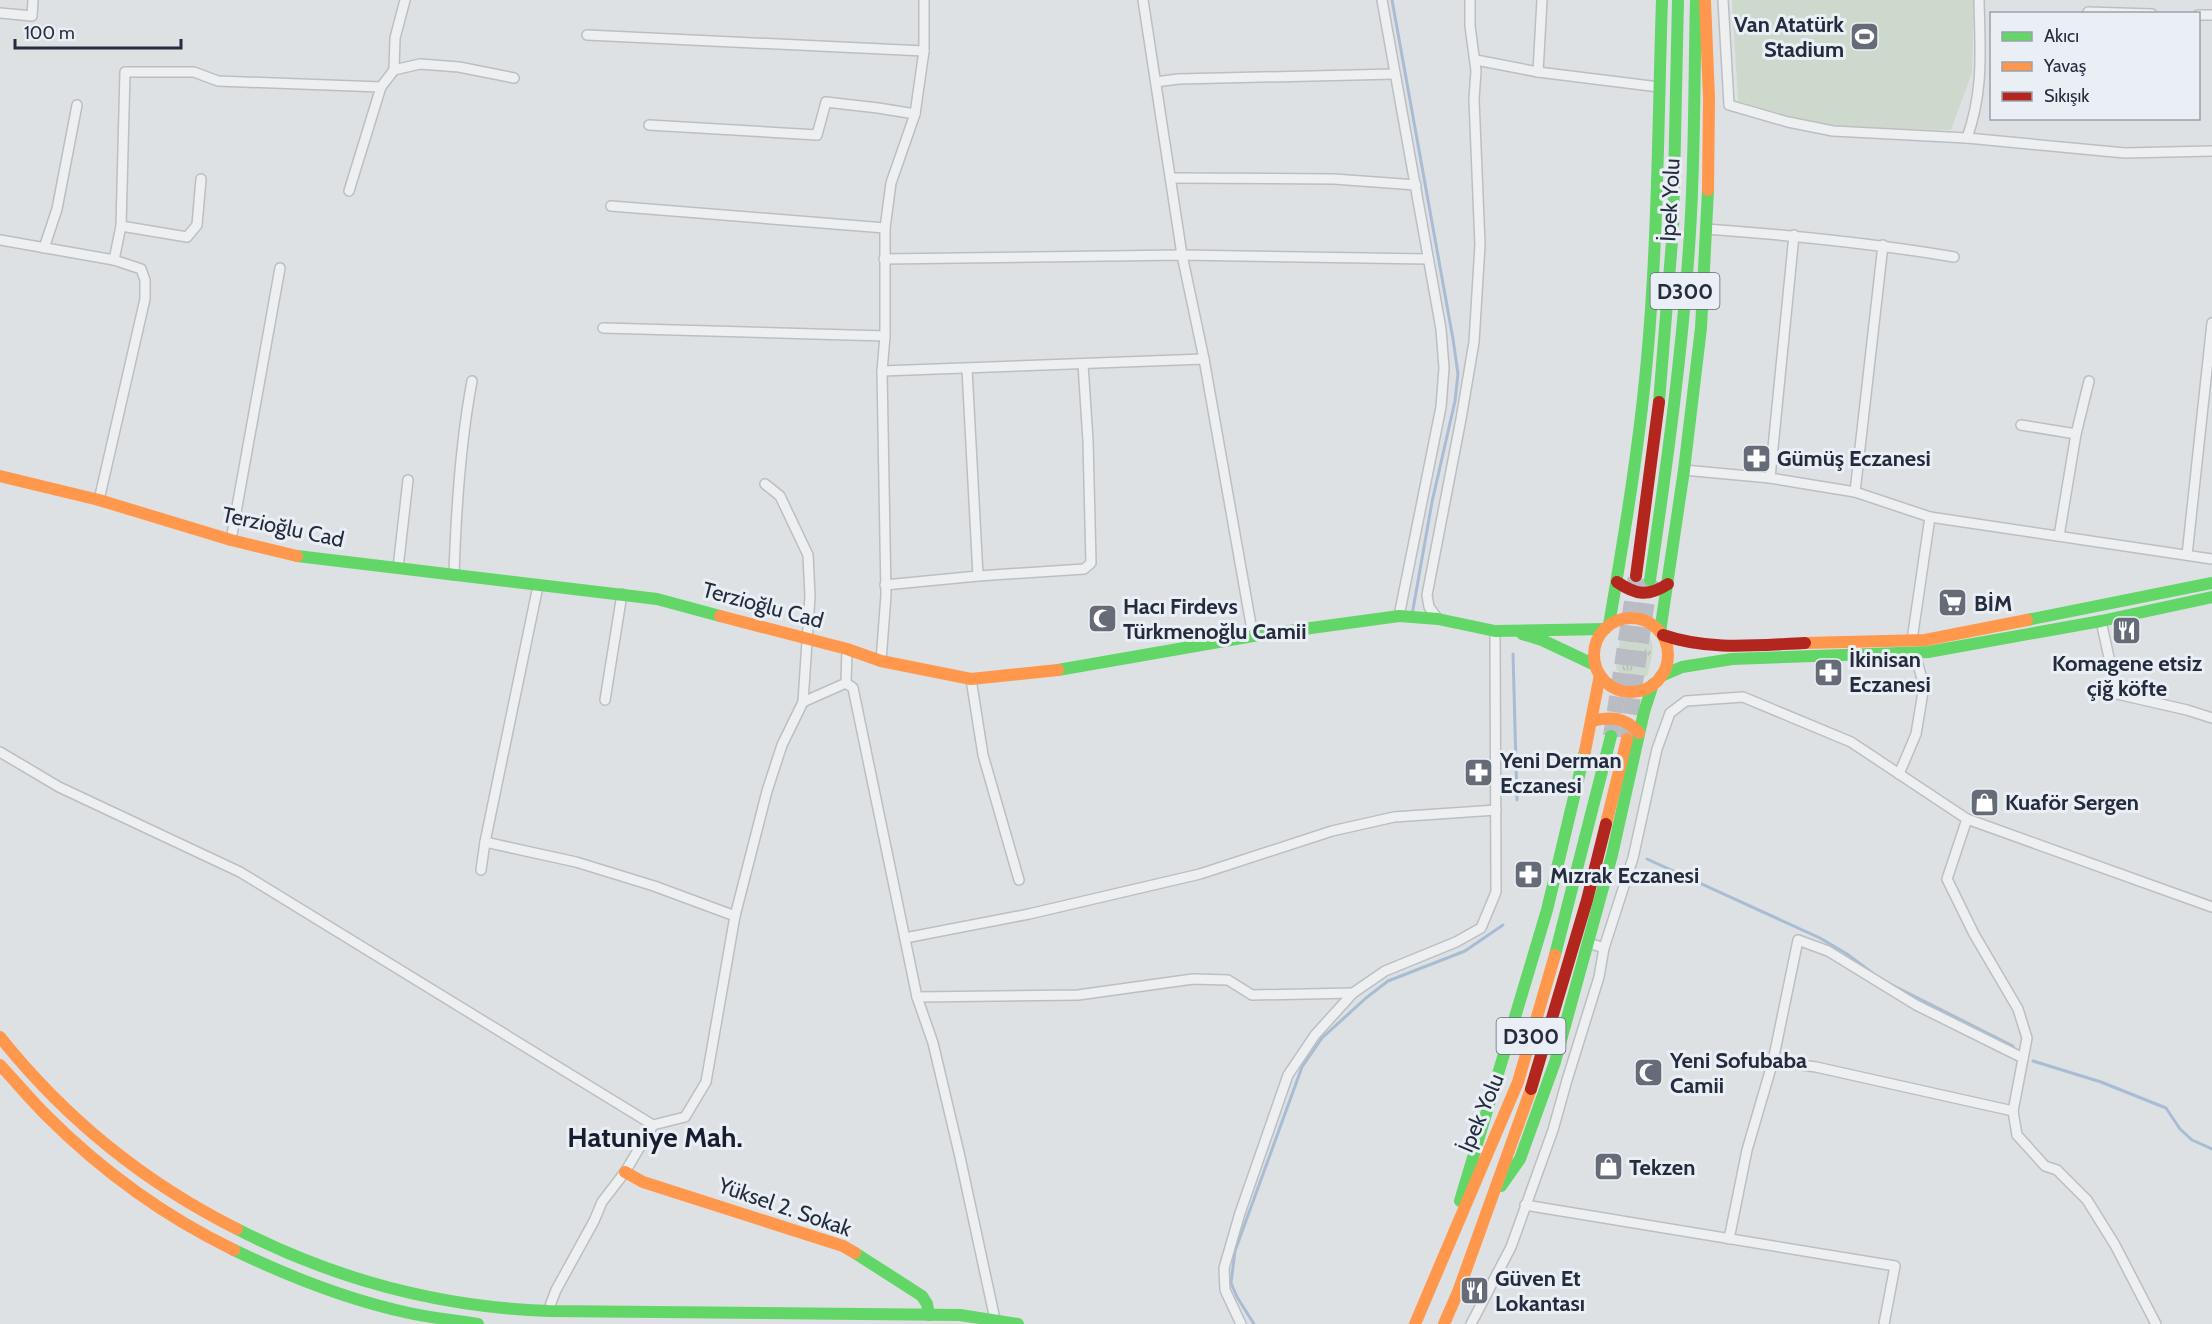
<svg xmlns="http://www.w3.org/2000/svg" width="2212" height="1324" font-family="Cabin,sans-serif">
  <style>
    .grass { fill: url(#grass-tufts) }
    .park { fill: #ced9cd }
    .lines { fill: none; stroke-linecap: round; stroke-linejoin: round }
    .stream { stroke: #a8bdd3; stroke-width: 3 }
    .highway-tunnel { stroke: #b9bdc3; stroke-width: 16; stroke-dasharray: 16 8; stroke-linecap: butt }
    .street-casing { stroke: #bcbfc2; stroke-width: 12 }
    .street { stroke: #edeff1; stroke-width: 9 }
    .fast { stroke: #63d668; stroke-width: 12 }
    .slow { stroke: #ff974d; stroke-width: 12 }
    .jam { stroke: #b3261e; stroke-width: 12 }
    .labels { text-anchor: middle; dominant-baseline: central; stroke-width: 6; stroke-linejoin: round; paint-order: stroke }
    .shield { fill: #eaeff5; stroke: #5f6775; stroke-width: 1.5 }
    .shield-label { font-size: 21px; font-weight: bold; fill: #242d3e }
    .poi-label { font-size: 22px; font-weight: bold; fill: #242d3e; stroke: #eaeff5; text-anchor: start }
    .street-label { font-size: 22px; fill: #242d3e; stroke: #eaeff5 }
    .district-label { font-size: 28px; font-weight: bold; fill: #161e2f; stroke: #eaeff5 }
  </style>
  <defs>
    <pattern id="grass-tufts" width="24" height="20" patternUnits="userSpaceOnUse" patternTransform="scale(1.5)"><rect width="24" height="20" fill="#ced9cd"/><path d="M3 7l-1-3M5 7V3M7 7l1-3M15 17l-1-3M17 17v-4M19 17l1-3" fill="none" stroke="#b1bbb1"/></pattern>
  </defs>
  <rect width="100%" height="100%" fill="#dee1e4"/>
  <!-- grass -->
  <path class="grass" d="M 1626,633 C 1662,631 1653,649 1648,675 C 1635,684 1626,679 1616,669 L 1620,636 Z"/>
  <!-- park -->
  <path class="park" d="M 1732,0 L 1974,0 L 1972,73 L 1951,130 L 1894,129 L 1884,132 L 1830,128 L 1738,101 Z"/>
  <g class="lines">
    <!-- stream -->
    <g class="stream">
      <path d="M 1392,0 L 1453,339 L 1458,374 L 1455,401 L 1432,502 L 1412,615"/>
      <path d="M 1513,654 L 1517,800"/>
      <path d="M 1647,859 L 1820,938 L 1847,954 L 1875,975"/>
      <path d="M 1888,983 L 2013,1046"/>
      <path d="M 2033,1061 L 2101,1082 L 2166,1108 L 2180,1129 L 2192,1140 L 2212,1149"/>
      <path d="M 1254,1324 L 1237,1297 L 1231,1283 L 1235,1251 L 1302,1067 L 1322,1038 L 1366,998 L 1388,981 L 1465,951 L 1503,925"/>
    </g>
    <!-- highway-tunnel -->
    <g class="highway-tunnel">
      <path d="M 1611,736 L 1636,576"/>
      <path d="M 1627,738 L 1650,580"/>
    </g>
    <defs>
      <g id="street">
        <path d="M 1143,0 L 1182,255 L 1204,359 L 1253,636"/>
        <path d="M 1382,0 L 1441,329 L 1444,368 L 1441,407 L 1399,616"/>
        <path d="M 1723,0 L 1729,105 L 1788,122 L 1833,131 L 1967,138 L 2125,153 L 2212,151"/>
        <path d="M 2088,12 L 2152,14"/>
        <path d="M 0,13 L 32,16 L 33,0"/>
        <path d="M 2198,15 L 2212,15"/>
        <path d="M 587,35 L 924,51"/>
        <path d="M 1476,60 L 1538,72 L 1659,87"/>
        <path d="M 394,70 L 395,38 L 405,0"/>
        <path d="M 1538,72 L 1542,0"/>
        <path d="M 1156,82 L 1178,79 L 1395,74"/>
        <path d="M 649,125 L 817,135 L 826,102 L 878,108 L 915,114"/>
        <path d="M 1967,138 C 1984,90 1980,50 1979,0"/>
        <path d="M 1171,178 L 1334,179 L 1416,185"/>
        <path d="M 349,191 L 381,87 L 394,70 L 420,64 L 459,67 L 514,78"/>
        <path d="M 611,206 L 885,228"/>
        <path d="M 121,226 L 187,237 L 197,225 L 201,179"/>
        <path d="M 1706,229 C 1789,235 1871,243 1954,257"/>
        <path d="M 0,240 L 114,260 L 141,269 L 145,280 L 145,299 L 99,500"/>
        <path d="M 44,248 L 57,209 L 77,105"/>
        <path d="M 884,259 L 1182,255 L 1428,259"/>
        <path d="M 114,260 L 121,226 L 125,72 L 194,72 L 218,81 L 381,87"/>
        <path d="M 603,328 L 885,336"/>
        <path d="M 967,369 L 978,576"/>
        <path d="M 882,371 L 1204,359"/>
        <path d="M 2021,425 L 2076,434"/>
        <path d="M 1684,470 L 1770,478 L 1855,492 L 1930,517 L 2212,559"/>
        <path d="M 1770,478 L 1794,235"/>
        <path d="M 1855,492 L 1883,245"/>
        <path d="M 2059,536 L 2076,434 L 2089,381"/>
        <path d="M 231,540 L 280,268"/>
        <path d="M 2187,555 L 2212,323"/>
        <path d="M 398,568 L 408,480"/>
        <path d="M 454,575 C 456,509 460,445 472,381"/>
        <path d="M 885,585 L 978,576 L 1084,569 L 1091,563 L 1088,441 L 1083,364"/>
        <path d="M 538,586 L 485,842 L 576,862 L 654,886 L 735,916"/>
        <path d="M 1438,619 L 1429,607 L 1427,595 L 1461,419 L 1474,342 L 1480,245 L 1474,99 L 1476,71 L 1470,26 L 1470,0"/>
        <path d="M 2101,621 L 2117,694 L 2187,710 L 2212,718"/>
        <path d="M 1912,640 L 1930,517"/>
        <path d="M 881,661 L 886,595 L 882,371 L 885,336 L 885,228 L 891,183 L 915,114 L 924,51 L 924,0"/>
        <path d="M 971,679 L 983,755 L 1019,880"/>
        <path d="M 846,683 L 853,688 L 917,997 L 933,1043 L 960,1157 L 996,1324"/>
        <path d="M 605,700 L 622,594"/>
        <path d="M 803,702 L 846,683 L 847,649"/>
        <path d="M 0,752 L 59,787 L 240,872 L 653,1125"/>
        <path d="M 1899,774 L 1916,734 L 1924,686 L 1915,654"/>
        <path d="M 1967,819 L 1947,879 L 1974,934 L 2018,1009 L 2027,1038 L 2013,1111 L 2017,1135 L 2045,1166 L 2057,1170 L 2087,1200 L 2115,1245 L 2156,1324"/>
        <path d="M 481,870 L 485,842"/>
        <path d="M 905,938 L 1029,914 L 1200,874 L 1332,831 L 1394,817 L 1496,810"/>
        <path d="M 1589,943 L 1604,948 L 1633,858 L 1657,749 L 1670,713 L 1686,701 L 1743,697 L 1851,742 L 1967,819 L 2212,907"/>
        <path d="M 917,997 L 1078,995 L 1193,979 L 1228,980 L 1252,995 L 1353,993"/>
        <path d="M 1773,1061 L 1816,1067 L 2013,1111"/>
        <path d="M 1525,1205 L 1895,1266 L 1884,1324"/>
        <path d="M 1729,1239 L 1747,1150 L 1773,1061 L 1798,940 L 1828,951 L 1916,1005 L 2023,1058"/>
        <path d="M 548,1311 L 556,1290 L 594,1221 L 602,1202 L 625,1172 L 653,1125 L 685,1117 L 706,1082 L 735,916 L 767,791 L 782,745 L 803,702 L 810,596 L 808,555 L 780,496 L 765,484"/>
        <path d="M 1241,1324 L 1225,1290 L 1224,1268 L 1240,1213 L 1288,1075 L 1315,1035 L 1353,993 L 1385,971 L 1456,942 L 1481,928 L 1496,892 L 1495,631"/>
        <path d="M 1471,1324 L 1511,1247 L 1553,1130 L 1567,1080 L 1599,977 L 1604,948"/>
      </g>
    </defs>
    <!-- street casing -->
    <use href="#street" class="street-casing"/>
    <!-- street -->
    <use href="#street" class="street"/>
    <!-- fast -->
    <g class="fast">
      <path d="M 1659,402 L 1673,229 L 1678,0"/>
      <path d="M 297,556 L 657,599 L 720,616"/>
      <path d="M 1650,580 C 1667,464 1683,349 1690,232 C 1695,155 1694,77 1696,0"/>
      <path d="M 2027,620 L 2212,583"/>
      <path d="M 1609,625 C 1624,537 1639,448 1647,359 C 1658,240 1658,120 1662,0"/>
      <path d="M 1660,632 L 1684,470 L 1701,328 L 1708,190"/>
      <path d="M 1522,634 L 1542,640 L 1595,665"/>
      <path d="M 1058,670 L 1253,636 L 1399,616 L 1438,619 L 1495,631 L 1605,629"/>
      <path d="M 1661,676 L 1682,667 L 1732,659 L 1928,652 L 2101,621 L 2212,597"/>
      <path d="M 1555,955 L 1611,736"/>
      <path d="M 1501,1186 L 1520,1159 L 1555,1062 L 1612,855 L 1644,712 L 1653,684"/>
      <path d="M 1460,1201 L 1547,910 L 1585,751"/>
      <path d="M 237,1229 C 334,1279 439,1307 548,1311 L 960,1315 L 1018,1324"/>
      <path d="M 234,1250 C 290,1277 348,1300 409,1313 C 432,1318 455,1320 478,1324"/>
      <path d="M 855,1253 L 922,1296 L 927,1304 L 929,1315"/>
    </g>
    <!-- slow -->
    <g class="slow">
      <path d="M 1705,0 L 1709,99 L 1708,190"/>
      <path d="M 0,476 L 99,500 L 231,540 L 297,556"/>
      <path d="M 720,616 L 847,649 L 881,661 L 971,679 L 1058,670"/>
      <circle cx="1631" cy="655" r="37"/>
      <path d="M 1805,643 L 1925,640 L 2027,620"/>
      <path d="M 1591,721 C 1611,716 1625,717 1639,733"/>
      <path d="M 1585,751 L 1600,675"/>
      <path d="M 1606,824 L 1627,739"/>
      <path d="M 0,1037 C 64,1117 145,1183 237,1229"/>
      <path d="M 0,1065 C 16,1082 31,1100 47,1116 C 101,1170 166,1217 234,1250"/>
      <path d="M 625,1172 L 643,1182 L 843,1246 L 855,1253"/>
      <path d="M 1415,1324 L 1518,1082 L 1555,955"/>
      <path d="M 1444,1324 L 1458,1292 L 1531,1089"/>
    </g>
    <!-- jam -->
    <g class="jam">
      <path d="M 1636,576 L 1659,402"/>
      <path d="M 1617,582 C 1636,595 1648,597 1668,584"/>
      <path d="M 1663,635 C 1709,651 1757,645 1805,643"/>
      <path d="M 1531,1089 L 1587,900 L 1606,824"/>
    </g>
  </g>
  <!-- icons -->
  <defs>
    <symbol id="stadium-square" viewBox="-11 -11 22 22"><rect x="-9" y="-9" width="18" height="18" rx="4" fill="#656c78" stroke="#eaeff5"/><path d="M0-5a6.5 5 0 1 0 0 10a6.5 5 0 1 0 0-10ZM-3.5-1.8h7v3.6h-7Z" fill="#fff"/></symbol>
    <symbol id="pharmacy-square" viewBox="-11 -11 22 22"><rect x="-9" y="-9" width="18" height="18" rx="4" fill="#656c78" stroke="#eaeff5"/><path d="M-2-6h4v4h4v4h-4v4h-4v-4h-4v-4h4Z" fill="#fff"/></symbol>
    <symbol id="supermarket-square" viewBox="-11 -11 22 22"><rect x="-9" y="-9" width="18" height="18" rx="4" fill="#656c78" stroke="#eaeff5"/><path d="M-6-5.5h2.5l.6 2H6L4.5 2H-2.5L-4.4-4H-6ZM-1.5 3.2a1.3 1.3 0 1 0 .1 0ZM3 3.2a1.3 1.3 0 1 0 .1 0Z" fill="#fff"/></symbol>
    <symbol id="mosque-square" viewBox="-11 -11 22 22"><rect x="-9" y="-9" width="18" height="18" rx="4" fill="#656c78" stroke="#eaeff5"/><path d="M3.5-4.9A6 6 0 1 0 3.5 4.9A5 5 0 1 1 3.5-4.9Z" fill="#fff"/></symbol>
    <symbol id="restaurant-square" viewBox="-11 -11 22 22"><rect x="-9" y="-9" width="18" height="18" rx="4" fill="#656c78" stroke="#eaeff5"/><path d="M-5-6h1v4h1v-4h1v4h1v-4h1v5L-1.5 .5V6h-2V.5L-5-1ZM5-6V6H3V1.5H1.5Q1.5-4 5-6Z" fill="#fff"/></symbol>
    <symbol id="shop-square" viewBox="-11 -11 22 22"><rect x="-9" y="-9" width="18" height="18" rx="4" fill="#656c78" stroke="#eaeff5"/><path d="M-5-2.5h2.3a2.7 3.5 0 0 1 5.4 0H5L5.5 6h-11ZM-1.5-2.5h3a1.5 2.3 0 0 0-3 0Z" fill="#fff"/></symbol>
  </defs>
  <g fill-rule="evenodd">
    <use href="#stadium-square" x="1848" y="20" width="33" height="33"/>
    <use href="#pharmacy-square" x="1740" y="442" width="33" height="33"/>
    <use href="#supermarket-square" x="1936" y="586" width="33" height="33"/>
    <use href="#mosque-square" x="1086" y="602" width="33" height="33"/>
    <use href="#restaurant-square" x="2110" y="614" width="33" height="33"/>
    <use href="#pharmacy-square" x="1812" y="656" width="33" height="33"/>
    <use href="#pharmacy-square" x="1462" y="756" width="33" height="33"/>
    <use href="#shop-square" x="1968" y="786" width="33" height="33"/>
    <use href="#pharmacy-square" x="1512" y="858" width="33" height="33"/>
    <use href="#mosque-square" x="1632" y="1056" width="33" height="33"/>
    <use href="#shop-square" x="1592" y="1150" width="33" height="33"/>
    <use href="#restaurant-square" x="1458" y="1274" width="33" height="33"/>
  </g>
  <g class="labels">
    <!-- shield labels -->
    <g class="shield">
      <rect x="1650.5" y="273" width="69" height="36" rx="4.5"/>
      <rect x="1496.5" y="1018" width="69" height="36" rx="4.5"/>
    </g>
    <g class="shield-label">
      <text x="1685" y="291">D300</text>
      <text x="1531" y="1036">D300</text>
    </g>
    <!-- poi labels -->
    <g class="poi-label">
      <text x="1844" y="24" text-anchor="end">Van Atatürk<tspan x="1844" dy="25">Stadium</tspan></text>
      <text x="1777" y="458">Gümüş Eczanesi</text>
      <text x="1974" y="603">BİM</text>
      <text x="1123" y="606">Hacı Firdevs<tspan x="1123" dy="25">Türkmenoğlu Camii</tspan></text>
      <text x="1849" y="659">İkinisan<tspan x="1849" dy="25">Eczanesi</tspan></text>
      <text x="2127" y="663" text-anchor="middle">Komagene etsiz<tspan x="2127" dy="25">çiğ köfte</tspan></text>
      <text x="1500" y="760">Yeni Derman<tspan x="1500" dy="25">Eczanesi</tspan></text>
      <text x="2005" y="802">Kuaför Sergen</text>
      <text x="1550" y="875">Mızrak Eczanesi</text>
      <text x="1670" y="1060">Yeni Sofubaba<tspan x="1670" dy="25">Camii</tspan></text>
      <text x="1629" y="1167">Tekzen</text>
      <text x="1495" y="1278">Güven Et<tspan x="1495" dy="25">Lokantası</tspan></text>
    </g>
    <!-- street labels -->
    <g class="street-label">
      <text transform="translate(1670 200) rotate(-87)">İpek Yolu</text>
      <text transform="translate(283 527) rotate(12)">Terzioğlu Cad</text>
      <text transform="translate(763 605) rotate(15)">Terzioğlu Cad</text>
      <text transform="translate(1481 1113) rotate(-67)">İpek Yolu</text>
      <text transform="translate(785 1207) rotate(19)">Yüksel 2. Sokak</text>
    </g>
    <!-- district labels -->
    <g class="district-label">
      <text x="655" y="1137">Hatuniye Mah.</text>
    </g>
  </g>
  <!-- legend -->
  <rect x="1990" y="12" width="210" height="108" fill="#eaeff5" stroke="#9ba1ac" stroke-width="1.5"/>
  <rect x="2002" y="32" width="30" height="9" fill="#63d668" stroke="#9ba1ac" stroke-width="1.5"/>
  <text x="2044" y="42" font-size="18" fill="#242d3e">Akıcı</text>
  <rect x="2002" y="62" width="30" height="9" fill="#ff974d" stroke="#9ba1ac" stroke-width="1.5"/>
  <text x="2044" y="72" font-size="18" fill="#242d3e">Yavaş</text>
  <rect x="2002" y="92" width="30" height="9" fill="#b3261e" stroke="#9ba1ac" stroke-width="1.5"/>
  <text x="2044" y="102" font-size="18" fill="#242d3e">Sıkışık</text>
  <!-- scale -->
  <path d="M15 39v9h166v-9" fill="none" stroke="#242d3e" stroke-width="3"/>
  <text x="24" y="39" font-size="18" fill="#242d3e" stroke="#eaeff5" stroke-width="4.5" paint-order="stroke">100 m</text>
</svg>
